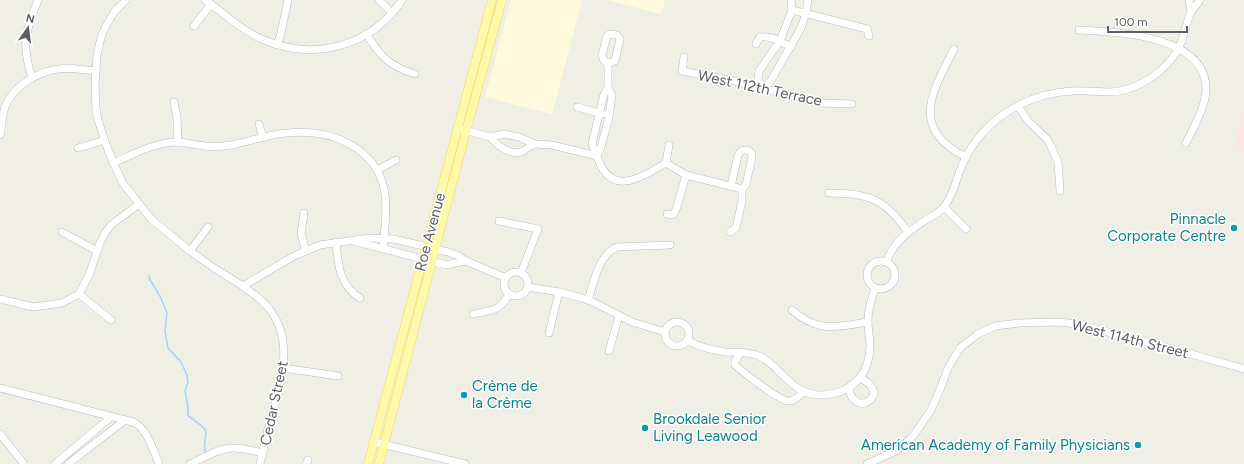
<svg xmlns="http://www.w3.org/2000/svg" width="1244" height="464" font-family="Figtree,sans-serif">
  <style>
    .commercial { fill: #fffadb }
    .medical { fill: #fde6e1 }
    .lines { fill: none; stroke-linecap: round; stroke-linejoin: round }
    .stream { stroke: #a6d0ff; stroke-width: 1.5 }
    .minor-casing { stroke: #babcc2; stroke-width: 8 }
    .major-casing { stroke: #fada54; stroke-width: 9 }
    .minor { stroke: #fff; stroke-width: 7 }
    .major { stroke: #fff9ab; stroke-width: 8 }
    .culture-dot { fill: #0f9aa8; stroke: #fff; stroke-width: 1.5 }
    .labels { text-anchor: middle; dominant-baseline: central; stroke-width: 3; stroke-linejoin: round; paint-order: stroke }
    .street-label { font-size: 15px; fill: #5d6066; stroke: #fff }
    .culture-label { font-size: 15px; fill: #0d838f; stroke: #fff; text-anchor: end }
  </style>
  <rect width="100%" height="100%" fill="#f0efe5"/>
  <!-- commercial -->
  <g class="commercial">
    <path d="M 511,0 L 582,0 L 552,114 L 485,97 Z"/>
    <path d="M 607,0 L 665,0 L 661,14 Z"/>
  </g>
  <!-- medical -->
  <path class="medical" d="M 1244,109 L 1244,153 L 1233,150 Z"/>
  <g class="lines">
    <!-- stream -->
    <path class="stream" d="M 149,276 L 150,280 L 160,296 L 167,313 L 165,331 L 168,348 L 181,362 L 187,375 L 188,383 L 185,390 L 188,407 L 188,415 C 192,420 205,426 206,432 C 206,439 203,444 205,451"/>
    <defs>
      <g id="minor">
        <path d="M 126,0 L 115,11 L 107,24 L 102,34 L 97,54 L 95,85 L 96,109 L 98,120 L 108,150 L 122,182 L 151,219 L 190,251 L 214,268 L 243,286 L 294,256 L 320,245 L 370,238 L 394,239 L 448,252 L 459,256 L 466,261 L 506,278"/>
        <path d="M 205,0 C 224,13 242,31 264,40 C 314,61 371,47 402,0"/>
        <path d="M 379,0 L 392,13"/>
        <path d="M 791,0 L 792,10 L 780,41 L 759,71 L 758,80 L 763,88 L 770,82 L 801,28 L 806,13 L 808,0"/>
        <path d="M 1189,0 L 1191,12"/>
        <path d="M 792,10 L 867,29 L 869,36"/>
        <path d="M 194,26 L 211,4"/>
        <path d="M 1079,30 C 1118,32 1209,35 1206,92 C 1204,109 1194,127 1186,143"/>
        <path d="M 366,34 C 381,56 388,66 415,74"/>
        <path d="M 610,34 L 617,35 L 620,39 L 615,61 L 608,63 L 604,61 L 602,55 L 607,36 Z"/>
        <path d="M 756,44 L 760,37 C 771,35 781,42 791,47"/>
        <path d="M 277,45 L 281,33 L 288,0"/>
        <path d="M 954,49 C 932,92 909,129 966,157"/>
        <path d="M 684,57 L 682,71 L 734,81 L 821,103 L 852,104"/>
        <path d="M 32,78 C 21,42 25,34 38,0"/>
        <path d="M 174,102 L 177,118 L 178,142"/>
        <path d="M 1018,106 L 1028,121 L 1047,139 L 1050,144 L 1058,162 L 1060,191"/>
        <path d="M 577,107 L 603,114"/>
        <path d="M 259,124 L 263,138"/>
        <path d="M 457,128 L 490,137 L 504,134 L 519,137 L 535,144 L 552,145 L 597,156 C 610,198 640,178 666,163 L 686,175 L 742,189"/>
        <path d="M 0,135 C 2,126 2,115 5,107 C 13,86 37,72 58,69 C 71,67 83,70 96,71"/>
        <path d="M 490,137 C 497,145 509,155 521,152 C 525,150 530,146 535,144"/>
        <path d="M 78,148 L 105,140"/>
        <path d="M 597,156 L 601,147 L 609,117 L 612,95 L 608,88 L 608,63"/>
        <path d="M 597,156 L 592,144 L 604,94 L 608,88"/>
        <path d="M 113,163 C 134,154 153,143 176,142 C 183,142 191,144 197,145 C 209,147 220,147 231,145 C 250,142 268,134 287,133 C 330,128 378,147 385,194 C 388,212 384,231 383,249"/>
        <path d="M 666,163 L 669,145"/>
        <path d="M 377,170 L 396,160"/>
        <path d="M 829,193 C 869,193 885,199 908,232"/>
        <path d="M 944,207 L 966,229"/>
        <path d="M 304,213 L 301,234 L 306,251"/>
        <path d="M 667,214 L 673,215 L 676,210 L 686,175"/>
        <path d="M 499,221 L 538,229 L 521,273"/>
        <path d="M 62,232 L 97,251"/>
        <path d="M 730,232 L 736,228 L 742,201 L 742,189 L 746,185 L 752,157 L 752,154 L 749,151 C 744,149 741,150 738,155 L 731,186"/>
        <path d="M 353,241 L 446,265 L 466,261"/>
        <path d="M 336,242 C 338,264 339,285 360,298"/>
        <path d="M 190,251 L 208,227"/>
        <circle cx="881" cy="275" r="14"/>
        <path d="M 886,262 C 895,240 908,232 927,219 C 933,216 940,212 944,207 C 953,196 956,180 961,168 C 969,147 985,127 1004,114 C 1025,100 1048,92 1072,91 C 1084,90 1096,92 1109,92 C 1133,92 1159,76 1173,57 C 1184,43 1184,28 1191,12 C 1193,8 1198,4 1200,0"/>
        <circle cx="516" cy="284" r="12"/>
        <path d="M 243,286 C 253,294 263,300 270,310 C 292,339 283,373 275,404 C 269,424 264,444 260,464"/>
        <path d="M 528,287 L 559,292 L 582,298 L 593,302 L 632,322 L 665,332"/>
        <path d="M 79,294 L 89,275 L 100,243 L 105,233 L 111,225 L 139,204"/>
        <path d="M 79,294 L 111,320"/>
        <path d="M 0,299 L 33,307 L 62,303 L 79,294"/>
        <path d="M 588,300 C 594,283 598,255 617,247 L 670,245"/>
        <path d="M 792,310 C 818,333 836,327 868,322"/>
        <path d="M 473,314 C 492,310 499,312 509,294"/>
        <circle cx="677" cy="334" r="12"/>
        <path d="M 549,333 L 559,292"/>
        <path d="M 687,340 C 698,347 712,350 725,352 C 737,353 749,351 761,357 C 777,365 786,383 803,391 C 813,396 824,396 835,393 C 858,388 870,368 870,346 C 870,338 868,330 868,321 C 868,310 871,299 875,289"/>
        <path d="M 609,351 L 619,316"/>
        <path d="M 741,352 L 735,361 L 735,365 C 744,373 777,399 788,401 C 794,402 799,395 804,392"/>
        <path d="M 283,368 L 338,376"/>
        <path d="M 0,388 L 133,422 C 147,428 153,450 159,464"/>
        <path d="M 848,388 C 850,392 851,398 855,400 C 862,407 871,402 874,394 C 873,385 867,382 860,378"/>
        <path d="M 0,434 L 24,464"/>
        <path d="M 374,442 L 465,464"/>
        <path d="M 55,464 L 111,417"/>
        <path d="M 68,464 L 125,420"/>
        <path d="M 190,464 C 203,458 217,449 231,448 C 242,447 253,451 263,453"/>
        <path d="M 306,464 L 308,460"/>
        <path d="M 867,464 L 898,450 L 914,435 L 931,410 L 941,387 L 948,368 L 960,348 L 978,334 L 995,326 L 1019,323 L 1058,322 L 1077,324 L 1184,352 L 1244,369"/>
      </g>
      <g id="major">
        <path d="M 368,464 L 492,0"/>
        <path d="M 379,464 L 466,131 L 502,0"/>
      </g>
    </defs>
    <!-- minor casing -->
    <use href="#minor" class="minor-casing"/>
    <!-- major casing -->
    <use href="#major" class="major-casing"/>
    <!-- minor -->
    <use href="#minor" class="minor"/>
    <!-- major -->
    <use href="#major" class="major"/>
  </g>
  <!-- markers -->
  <g class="culture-dot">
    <circle cx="1234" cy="228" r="4"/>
    <circle cx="464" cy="395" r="4"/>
    <circle cx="645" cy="428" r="4"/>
    <circle cx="1138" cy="445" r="4"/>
  </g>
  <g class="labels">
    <!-- street labels -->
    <g class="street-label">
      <text transform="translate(760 88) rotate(12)">West 112th Terrace</text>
      <text transform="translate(430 232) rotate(-75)">Roe Avenue</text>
      <text transform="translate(1130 339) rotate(14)">West 114th Street</text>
      <text transform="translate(274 403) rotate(-78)">Cedar Street</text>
    </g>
    <!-- culture labels -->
    <g class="culture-label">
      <text x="1226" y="219">Pinnacle<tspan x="1226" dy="17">Corporate Centre</tspan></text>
      <text x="472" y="386" text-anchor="start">Crème de<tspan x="472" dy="17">la Crème</tspan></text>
      <text x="653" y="419" text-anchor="start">Brookdale Senior<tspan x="653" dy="17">Living Leawood</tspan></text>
      <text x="1130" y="445">American Academy of Family Physicians</text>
    </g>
  </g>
  <!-- north arrow -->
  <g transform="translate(28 28) rotate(14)" stroke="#ffffff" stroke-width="3" paint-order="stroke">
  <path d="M0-3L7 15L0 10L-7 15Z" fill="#5d6066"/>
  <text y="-6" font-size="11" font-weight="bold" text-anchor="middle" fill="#5d6066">N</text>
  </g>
  <!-- scale -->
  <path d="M1108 26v6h79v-6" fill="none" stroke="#5d6066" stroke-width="2"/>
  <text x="1114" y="26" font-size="12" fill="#5d6066" stroke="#ffffff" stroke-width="3" paint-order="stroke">100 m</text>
</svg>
